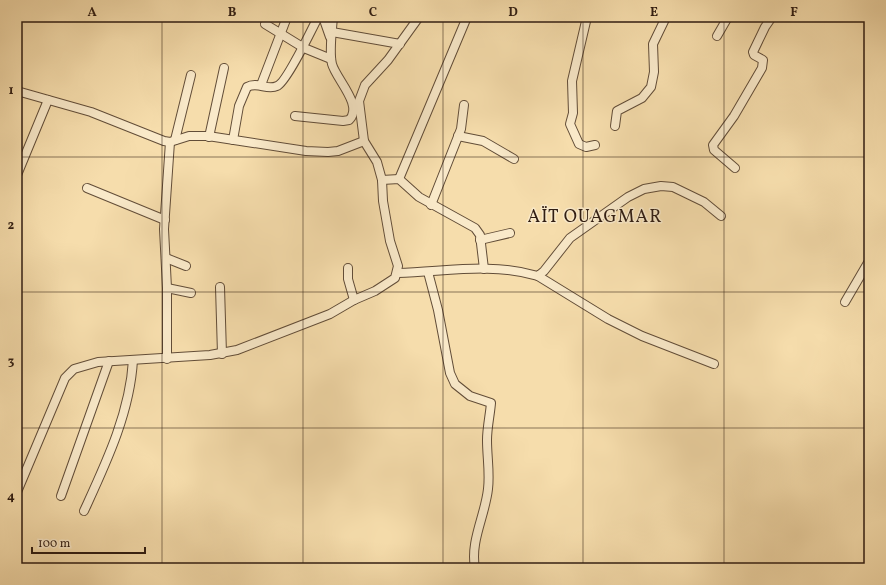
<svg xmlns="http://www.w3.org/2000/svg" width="886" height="585" font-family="Vollkorn,serif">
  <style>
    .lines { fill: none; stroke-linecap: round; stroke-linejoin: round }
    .street-casing { stroke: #624d38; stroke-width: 10 }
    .street { stroke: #f9e9c9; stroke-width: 8 }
    .grid { fill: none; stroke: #301d12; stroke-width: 1; stroke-opacity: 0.55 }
    .labels { text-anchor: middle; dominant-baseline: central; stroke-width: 3; stroke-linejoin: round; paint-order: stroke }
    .quarter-label { font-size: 18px; letter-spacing: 1px; fill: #301d12; stroke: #f9e9c9 }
    .neatline { fill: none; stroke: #301d12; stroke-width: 1.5 }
    .grid-label { font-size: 13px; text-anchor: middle; font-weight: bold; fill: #301d12 }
  </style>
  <rect width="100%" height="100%" fill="#f6ddac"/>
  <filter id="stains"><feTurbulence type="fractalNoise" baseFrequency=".005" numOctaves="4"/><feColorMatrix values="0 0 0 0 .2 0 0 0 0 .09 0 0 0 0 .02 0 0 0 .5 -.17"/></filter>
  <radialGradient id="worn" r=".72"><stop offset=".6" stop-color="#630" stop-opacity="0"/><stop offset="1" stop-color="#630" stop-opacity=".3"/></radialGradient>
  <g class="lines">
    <defs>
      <g id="street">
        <path d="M 323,17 L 330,37"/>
        <path d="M 587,17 L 572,81 L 573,113 L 570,124 L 579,144 L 586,147 L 595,145"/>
        <path d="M 265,24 L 304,48 L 331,59"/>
        <path d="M 332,32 L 400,44"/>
        <path d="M 717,36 L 728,17"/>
        <path d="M 261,85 L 287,17"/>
        <path d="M 17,91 L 91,112 L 164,141 L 170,142 L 189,136 L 208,136 L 306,151 L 328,152 L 338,151 L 364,141"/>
        <path d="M 295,116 L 343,121 L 349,120 C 364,106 336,79 332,64 C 329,52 332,30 333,17"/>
        <path d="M 615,126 L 617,111 L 642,98 L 651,87 L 654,72 L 653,44 L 666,17"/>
        <path d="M 458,136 L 483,141 L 514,159"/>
        <path d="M 209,137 L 224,68"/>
        <path d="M 175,140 L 191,75"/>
        <path d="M 233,140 L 239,106 L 247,87 C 258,81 267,91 277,86 C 286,83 312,29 318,17"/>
        <path d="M 735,168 L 714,150 L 713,145 L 734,116 L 762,68 L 763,60 L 754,55 L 753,52 L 765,27 L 772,17"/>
        <path d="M 17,175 L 48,100"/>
        <path d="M 399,179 L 467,17"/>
        <path d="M 382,180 L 399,179 L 419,197 L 475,228 L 480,235 L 484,269"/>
        <path d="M 87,188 L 165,220"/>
        <path d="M 431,205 L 461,129 L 464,105"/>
        <path d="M 480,240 L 510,233"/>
        <path d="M 166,258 L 186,266"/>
        <path d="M 348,268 L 348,279 L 354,300"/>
        <path d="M 428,272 L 438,310 L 450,373 L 455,384 L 470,396 L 491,403 C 490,415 487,428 487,440 C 487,457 490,473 488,489 C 485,516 470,541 475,568"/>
        <path d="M 398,273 C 445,272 491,262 538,276 L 544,271 L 570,238 L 628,197 L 644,189 L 661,186 L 673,187 L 704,202 L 721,216"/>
        <path d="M 538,276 L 608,319 L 642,336 L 714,364"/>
        <path d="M 220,287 L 222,354"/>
        <path d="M 167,288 L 191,293"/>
        <path d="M 845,302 L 869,261"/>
        <path d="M 167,359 L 167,288 L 164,229 L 170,142"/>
        <path d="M 17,492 L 65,378 L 74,369 L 98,362 L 210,355 L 237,350 L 330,314 L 354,300 L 375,291 L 395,278 L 398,266 L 390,241 L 383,201 L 382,180 L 377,162 L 364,141 L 359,101 L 365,85 L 388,60 L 419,17"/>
        <path d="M 61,496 L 109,361"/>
        <path d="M 84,511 C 106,463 130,413 133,360"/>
      </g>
    </defs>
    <!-- street casing -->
    <use href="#street" class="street-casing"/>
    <!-- street -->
    <use href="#street" class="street"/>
  </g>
  <!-- grid -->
  <path class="grid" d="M 162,17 L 162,568M 303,17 L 303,568M 443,17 L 443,568M 583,17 L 583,568M 724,17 L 724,568M 17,157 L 869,157M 17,292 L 869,292M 17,428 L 869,428"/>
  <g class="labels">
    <!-- quarter labels -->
    <g class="quarter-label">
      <text x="595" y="217">AÏT OUAGMAR</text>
    </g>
  </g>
  <!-- margin -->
  <rect width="886" height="585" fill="none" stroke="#f6ddac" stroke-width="44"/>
  <!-- scale -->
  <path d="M32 547v6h113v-6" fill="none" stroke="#301d12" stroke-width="2"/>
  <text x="38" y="547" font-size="12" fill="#301d12" stroke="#f9e9c9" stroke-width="3" paint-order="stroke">100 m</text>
  <rect x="22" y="22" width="842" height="541" class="neatline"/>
  <g class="grid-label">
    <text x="92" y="16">A</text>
    <text x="232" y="16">B</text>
    <text x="373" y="16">C</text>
    <text x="513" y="16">D</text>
    <text x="654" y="16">E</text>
    <text x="794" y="16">F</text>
    <text x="11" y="94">1</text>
    <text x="11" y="229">2</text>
    <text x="11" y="365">3</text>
    <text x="11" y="500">4</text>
  </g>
  <rect width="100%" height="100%" filter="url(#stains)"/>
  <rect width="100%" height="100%" fill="url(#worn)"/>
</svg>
